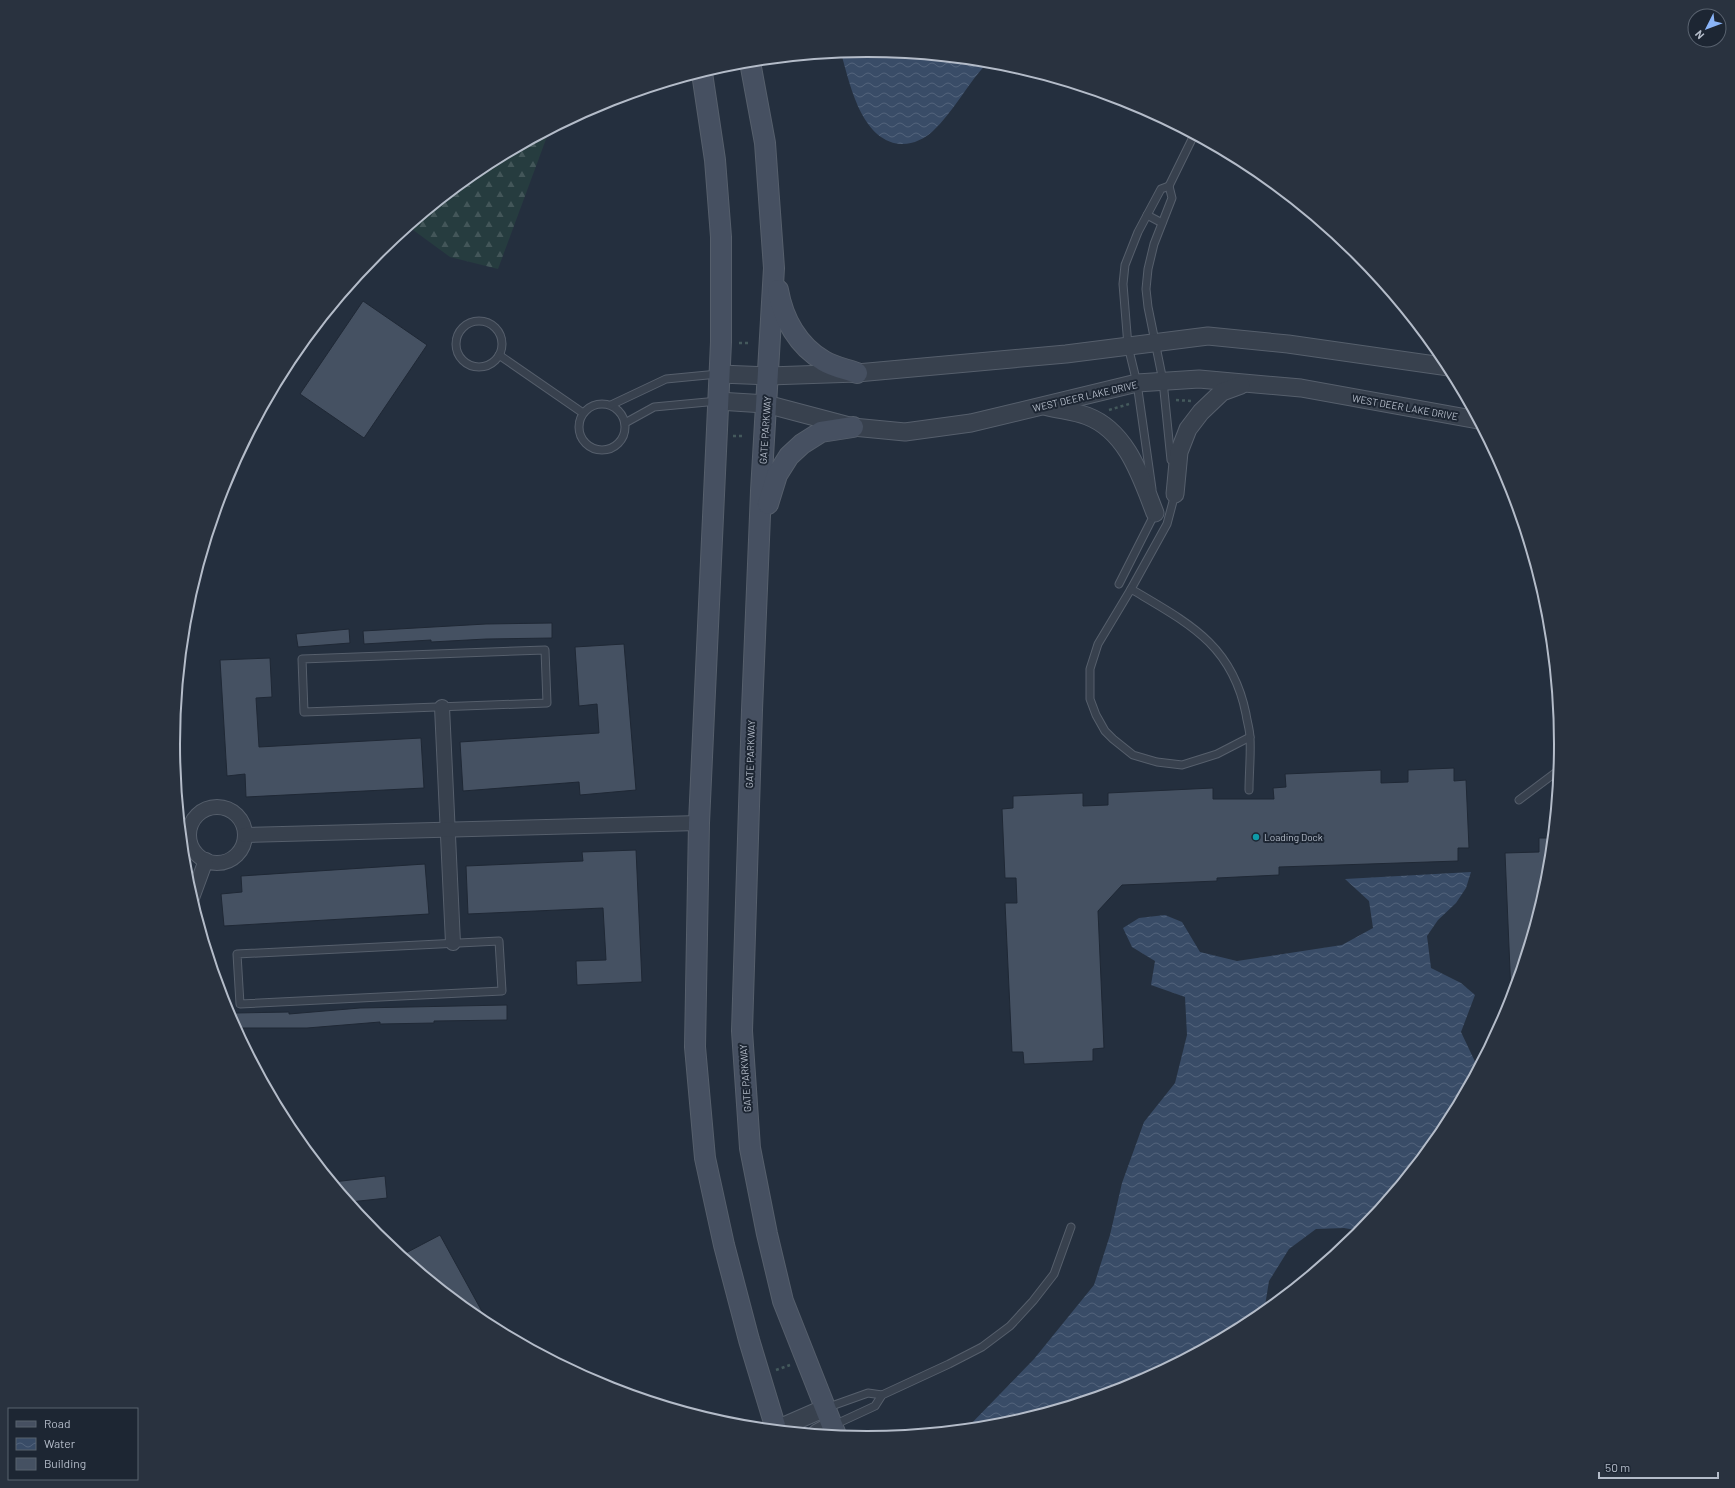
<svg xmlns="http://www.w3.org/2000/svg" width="1735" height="1488" font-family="Barlow,sans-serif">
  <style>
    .forest { fill: url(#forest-firs) }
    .water { fill: url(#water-waves) }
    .building { fill: #455162; stroke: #1f2835 }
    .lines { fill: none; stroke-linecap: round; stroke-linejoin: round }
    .service-casing { stroke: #565f6c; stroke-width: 9 }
    .minor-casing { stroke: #565f6c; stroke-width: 16 }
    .tertiary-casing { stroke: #565f6c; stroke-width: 19 }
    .secondary-casing { stroke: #565f6c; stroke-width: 22 }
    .path { stroke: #44595c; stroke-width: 2.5; stroke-dasharray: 3 3; stroke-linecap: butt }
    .service { stroke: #38414e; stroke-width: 7 }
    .minor { stroke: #38414e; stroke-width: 14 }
    .tertiary { stroke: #38414e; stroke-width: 17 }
    .secondary { stroke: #465061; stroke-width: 20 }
    .culture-dot { fill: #0f9aa8; stroke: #1d2633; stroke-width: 1.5 }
    .labels { text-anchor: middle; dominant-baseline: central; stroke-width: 4; stroke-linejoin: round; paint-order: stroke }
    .street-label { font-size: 10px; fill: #b4bcc9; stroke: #1d2633 }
    .poi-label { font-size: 10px; fill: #b4bcc9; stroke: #1d2633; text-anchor: start }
    .rim { fill: none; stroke: #b4bcc9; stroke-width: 2 }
  </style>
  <defs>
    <pattern id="forest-firs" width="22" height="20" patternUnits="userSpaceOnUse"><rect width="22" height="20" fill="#263c3f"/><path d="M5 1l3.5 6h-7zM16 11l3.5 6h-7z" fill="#435659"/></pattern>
    <pattern id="water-waves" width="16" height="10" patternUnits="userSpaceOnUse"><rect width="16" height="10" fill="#394c67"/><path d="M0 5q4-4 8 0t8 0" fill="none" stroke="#53647b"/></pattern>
  </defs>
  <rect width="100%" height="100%" fill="#242f3e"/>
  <!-- forest -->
  <path class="forest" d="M 549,131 L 498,269 L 450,257 L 409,227 L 482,167 Z"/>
  <!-- water -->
  <g class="water">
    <path d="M 868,50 L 988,62 C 968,83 954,111 933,131 C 924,139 912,145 900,144 C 861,140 850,84 841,53 Z"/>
    <path d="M 1471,872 L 1466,888 L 1456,903 L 1438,920 L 1427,936 L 1431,968 L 1461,983 L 1475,995 L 1461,1032 L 1478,1068 L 1444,1130 L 1361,1231 L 1344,1228 L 1316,1229 L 1289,1249 L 1269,1281 L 1264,1312 L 1253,1321 L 1133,1385 L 1003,1425 L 967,1428 L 1034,1359 L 1094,1285 L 1110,1235 L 1122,1183 L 1144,1122 L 1175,1083 L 1187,1035 L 1185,997 L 1151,985 L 1155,961 L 1132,947 L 1123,928 L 1139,918 L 1165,915 L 1182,922 L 1200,952 L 1237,961 L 1342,945 L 1373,928 L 1369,901 L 1345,879 Z"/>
  </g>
  <!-- building -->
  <g class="building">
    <path d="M 363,301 L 427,345 L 364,438 L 300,394 Z"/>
    <path d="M 552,623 L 552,638 L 486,639 L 431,642 L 431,640 L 364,644 L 363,631 L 486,624 Z"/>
    <path d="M 349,629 L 350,643 L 298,647 L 296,634 Z"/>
    <path d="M 624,644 L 636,790 L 580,795 L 579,782 L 463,791 L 460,742 L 599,733 L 597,704 L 579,706 L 575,647 Z"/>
    <path d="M 270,658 L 272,697 L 256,698 L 259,747 L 421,738 L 424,788 L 246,797 L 245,774 L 227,776 L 220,660 Z"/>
    <path d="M 1454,768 L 1454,781 L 1466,780 L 1469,848 L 1458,848 L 1458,861 L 1279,867 L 1279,875 L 1217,878 L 1217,881 L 1122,885 L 1098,911 L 1104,1048 L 1093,1049 L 1093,1061 L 1024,1064 L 1023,1052 L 1012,1052 L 1005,903 L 1017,903 L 1016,878 L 1005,878 L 1002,809 L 1013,808 L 1013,796 L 1083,793 L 1083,806 L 1108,805 L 1108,793 L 1213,788 L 1213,799 L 1274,799 L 1273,788 L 1286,787 L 1285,774 L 1381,770 L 1381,783 L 1408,782 L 1408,770 Z"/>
    <path d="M 1539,838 L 1552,838 L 1548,880 L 1513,995 L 1511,994 L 1505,853 L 1539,852 Z"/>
    <path d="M 636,850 L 642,982 L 577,985 L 576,961 L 606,960 L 603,908 L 468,914 L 466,866 L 583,861 L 582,852 Z"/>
    <path d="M 425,864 L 429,914 L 224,926 L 221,894 L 242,892 L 241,876 Z"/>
    <path d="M 507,1005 L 507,1020 L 434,1021 L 434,1023 L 380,1024 L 380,1022 L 307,1028 L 236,1028 L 235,1026 L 235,1013 L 289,1012 L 289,1014 L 360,1008 Z"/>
    <path d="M 385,1176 L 387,1198 L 350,1202 L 333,1182 Z"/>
    <path d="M 440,1235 L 490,1326 L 482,1321 L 402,1255 Z"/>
  </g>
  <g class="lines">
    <defs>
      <g id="service">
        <path d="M 1169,186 L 1194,135"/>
        <path d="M 1147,215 L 1162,223"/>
        <circle cx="479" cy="344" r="23"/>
        <path d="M 499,355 L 583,413"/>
        <circle cx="602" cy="427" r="23"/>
        <path d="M 611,405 L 666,379 L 718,374"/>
        <path d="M 625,423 L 654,407 L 718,401"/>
        <path d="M 1152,489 L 1137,383 L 1128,346 L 1123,284 L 1125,265 L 1138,232 L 1161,189 L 1169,186 L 1172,198 L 1154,244 L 1148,269 L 1146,289 L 1148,307 L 1163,381 L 1171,460"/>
        <path d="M 1175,494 L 1167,524 L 1131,589 L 1098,644 L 1090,669 L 1090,699 L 1096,715 L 1105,731 L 1113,739 L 1133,755 L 1157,762 L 1182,765 L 1217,754 L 1250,737"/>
        <path d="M 1119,584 L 1155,513"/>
        <path d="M 1131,589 C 1188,623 1232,644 1246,714 C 1247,722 1250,730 1250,738 C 1251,755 1249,773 1249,790"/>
        <path d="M 545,650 L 547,703 L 304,712 L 302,659 Z"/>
        <path d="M 1519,800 L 1559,770"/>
        <path d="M 499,941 L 502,991 L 240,1004 L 237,954 Z"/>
        <path d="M 826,1408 L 868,1393 L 882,1395"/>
        <path d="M 834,1425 L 875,1406 L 882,1395 L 949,1364 L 982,1347 L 1010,1326 L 1033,1301 L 1054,1274 L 1071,1227"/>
      </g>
      <g id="minor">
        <path d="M 442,707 L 453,943"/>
        <circle cx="217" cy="835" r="28"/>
        <path d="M 245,835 L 699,823"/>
        <path d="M 192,898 L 206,860"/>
      </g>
      <g id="tertiary">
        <path d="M 720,374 L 769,376 L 857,373 L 1066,354 L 1208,336 L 1288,344 L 1449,367"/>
        <path d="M 718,401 L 766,404 L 853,427 L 905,432 L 971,423 L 1137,383 L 1199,379 L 1301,388 L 1478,420"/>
        <path d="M 1045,406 C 1059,410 1074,411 1087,416 C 1127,431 1141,477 1155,513"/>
        <path d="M 1175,494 L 1179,452 L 1188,429 L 1201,412 L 1222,392 L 1241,385"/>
        <path d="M 777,1429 L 825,1408"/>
        <path d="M 817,1433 L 832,1425"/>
      </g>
      <g id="secondary">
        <path d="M 750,62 L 765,143 L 774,268 L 761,491 L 752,710 L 742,1031 L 750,1148 L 767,1234 L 783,1301 L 836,1435"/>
        <path d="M 702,73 L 715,160 L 721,237 L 721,342 L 699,823 L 695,1047 L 705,1158 L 724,1245 L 749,1340 L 776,1429"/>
        <path d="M 778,290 C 783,319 798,346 824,361 C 834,367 846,369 857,373"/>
        <path d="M 768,504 L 777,475 L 789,456 L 802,444 L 821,432 L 853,427"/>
      </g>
    </defs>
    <!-- service casing -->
    <use href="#service" class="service-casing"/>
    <!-- minor casing -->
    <use href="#minor" class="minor-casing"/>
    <!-- tertiary casing -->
    <use href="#tertiary" class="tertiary-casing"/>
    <!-- secondary casing -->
    <use href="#secondary" class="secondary-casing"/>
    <!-- path -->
    <g class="path">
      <path d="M 739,343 L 750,343"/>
      <path d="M 1176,400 L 1191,401"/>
      <path d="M 1109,410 L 1129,404"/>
      <path d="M 733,436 L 743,436"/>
      <path d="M 776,1370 L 790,1365"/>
    </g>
    <!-- service -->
    <use href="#service" class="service"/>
    <!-- minor -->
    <use href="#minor" class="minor"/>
    <!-- tertiary -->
    <use href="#tertiary" class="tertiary"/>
    <!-- secondary -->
    <use href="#secondary" class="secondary"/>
  </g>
  <!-- markers -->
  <circle class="culture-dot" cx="1256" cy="837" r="4"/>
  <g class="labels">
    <!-- street labels -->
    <g class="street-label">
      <text transform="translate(1085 396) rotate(-13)">WEST DEER LAKE DRIVE</text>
      <text transform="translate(1405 407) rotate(10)">WEST DEER LAKE DRIVE</text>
      <text transform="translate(765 430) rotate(-86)">GATE PARKWAY</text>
      <text transform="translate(750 754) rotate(-88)">GATE PARKWAY</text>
      <text transform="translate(745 1078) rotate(-94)">GATE PARKWAY</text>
    </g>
    <!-- poi labels -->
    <g class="poi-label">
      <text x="1264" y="837">Loading Dock</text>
    </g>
  </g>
  <!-- crop -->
  <path d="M0 0H1735V1488H0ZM180 744a687 687 0 1 1 1374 0a687 687 0 1 1-1374 0Z" fill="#29323f" fill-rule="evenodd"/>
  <path class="rim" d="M180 744a687 687 0 1 1 1374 0a687 687 0 1 1-1374 0Z"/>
  <!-- legend -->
  <rect x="8" y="1408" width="130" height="72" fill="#1d2633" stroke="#59626f"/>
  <rect x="16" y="1421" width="20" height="6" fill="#465061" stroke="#59626f"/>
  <text x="44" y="1428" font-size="12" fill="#b4bcc9">Road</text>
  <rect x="16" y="1438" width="20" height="12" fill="url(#water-waves)" stroke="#59626f"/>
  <text x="44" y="1448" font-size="12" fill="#b4bcc9">Water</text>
  <rect x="16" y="1458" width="20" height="12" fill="#455162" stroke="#59626f"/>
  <text x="44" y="1468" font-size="12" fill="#b4bcc9">Building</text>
  <!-- north arrow -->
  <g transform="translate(1707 28) rotate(228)"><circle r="19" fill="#1d2633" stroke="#59626f"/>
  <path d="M0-3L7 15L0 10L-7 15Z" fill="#8ab4f8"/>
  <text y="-6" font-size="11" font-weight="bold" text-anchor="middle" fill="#b4bcc9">N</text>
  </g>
  <!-- scale -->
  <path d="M1599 1472v6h119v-6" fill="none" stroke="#b4bcc9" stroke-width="2"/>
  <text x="1605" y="1472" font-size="12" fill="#b4bcc9" stroke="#1d2633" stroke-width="3" paint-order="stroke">50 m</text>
</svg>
